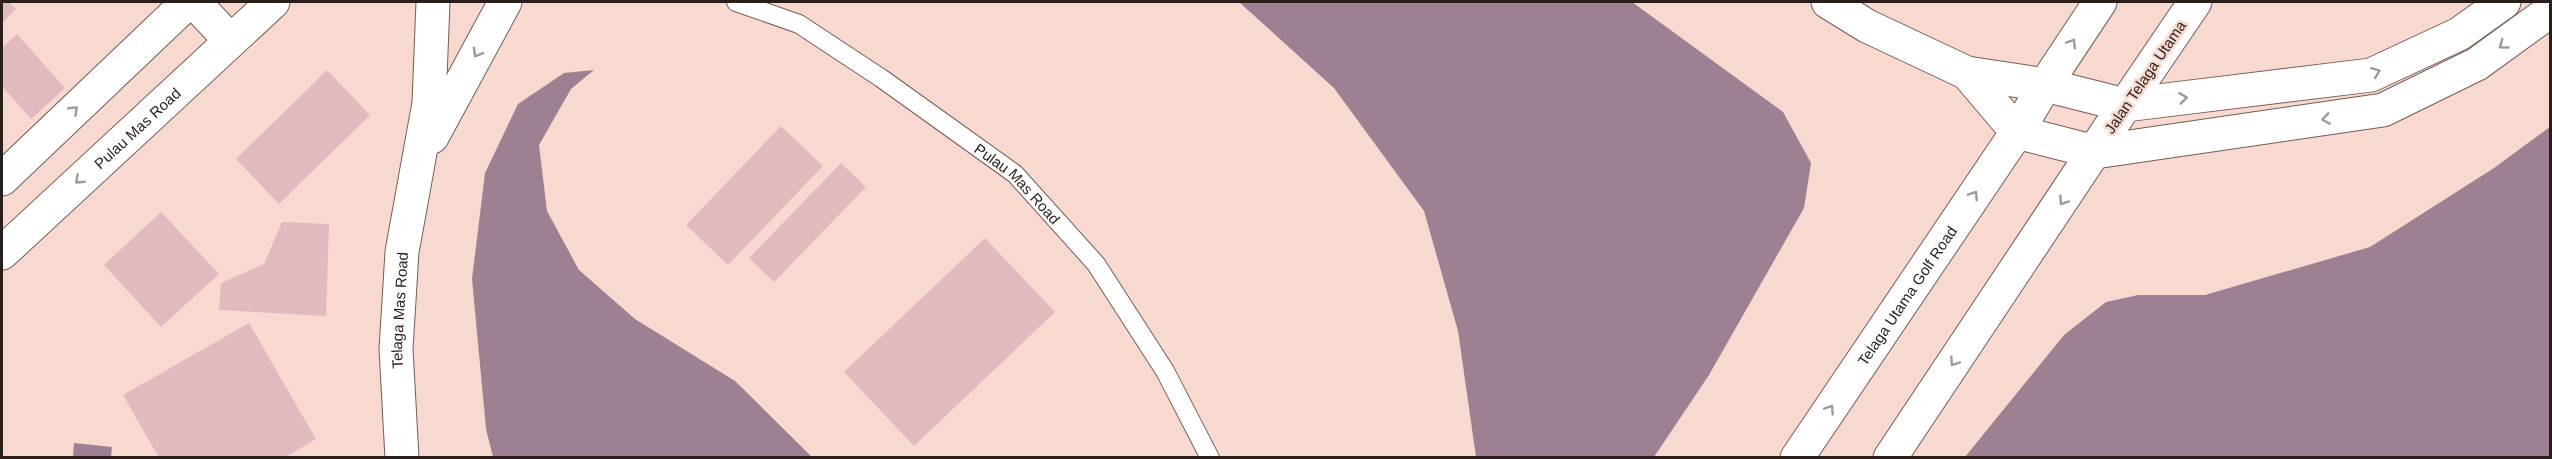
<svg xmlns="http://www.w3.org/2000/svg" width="2552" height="459" font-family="Helvetica,sans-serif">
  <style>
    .water { fill: #9e8093 }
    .building { fill: #e1bac0 }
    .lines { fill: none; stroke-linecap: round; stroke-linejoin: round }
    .service-casing { stroke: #765c54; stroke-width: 20 }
    .minor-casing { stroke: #765c54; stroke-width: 35 }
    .secondary-casing { stroke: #765c54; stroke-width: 35 }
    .service { stroke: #fff; stroke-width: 18 }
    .minor { stroke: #fff; stroke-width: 33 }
    .secondary { stroke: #fff; stroke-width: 33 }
    .oneway { stroke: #9f9a98 }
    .labels { text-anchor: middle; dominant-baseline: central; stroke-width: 5; stroke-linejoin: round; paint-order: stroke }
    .street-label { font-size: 15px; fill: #291e1a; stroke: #f8d9d0 }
  </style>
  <rect width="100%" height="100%" fill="#f8d9d0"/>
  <!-- water -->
  <g class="water">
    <path d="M 1239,2 L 1632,2 L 1783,112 L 1811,163 L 1804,208 L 1709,375 L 1654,457 L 1476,457 L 1458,331 L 1424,211 L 1334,88 Z"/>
    <path d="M 594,70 L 571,89 L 539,145 L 547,211 L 579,270 L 635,319 L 735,381 L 812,457 L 493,457 L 486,429 L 472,279 L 485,173 L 518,104 L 564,73 Z"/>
    <path d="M 2550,127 L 2550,457 L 1965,457 L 2064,335 L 2106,302 L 2138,295 L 2205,295 L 2370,247 L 2494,168 Z"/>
    <path d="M 74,443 L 112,447 L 111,457 L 73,457 Z"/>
  </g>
  <!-- building -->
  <g class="building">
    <path d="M 2,2 L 9,2 L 16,9 L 2,23 Z"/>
    <path d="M 17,34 L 65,88 L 31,119 L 2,86 L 2,48 Z"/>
    <path d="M 327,70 L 370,115 L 279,204 L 236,159 Z"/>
    <path d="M 781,126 L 823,166 L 728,265 L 686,225 Z"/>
    <path d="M 841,163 L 866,187 L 774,282 L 749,258 Z"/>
    <path d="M 161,212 L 219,274 L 161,327 L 104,265 Z"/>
    <path d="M 282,222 L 329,224 L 326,316 L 219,310 L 221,283 L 264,264 Z"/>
    <path d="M 985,238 L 1055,312 L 914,446 L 844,372 Z"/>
    <path d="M 249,323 L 316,439 L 284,458 L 159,458 L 123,395 Z"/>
  </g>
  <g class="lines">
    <defs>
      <g id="service">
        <path id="s1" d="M 736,2 L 799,24 L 881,78 L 1015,174 L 1096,264 L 1165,371 L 1210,458"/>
      </g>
      <g id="minor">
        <path d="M 194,2 L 230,40"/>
        <path d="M 2045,85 L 2100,2"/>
        <path d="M 2125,105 L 2371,75 L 2459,34 L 2504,2"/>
        <path d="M 2125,105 L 2195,2"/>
        <path d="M 2095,152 L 2383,110 L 2477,64 L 2550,11"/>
        <path d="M 2,179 L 188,2"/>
        <path id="s2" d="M 2,253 L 273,2"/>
      </g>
      <g id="secondary">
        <path d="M 1828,2 L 1867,26 L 1967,73 L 2045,85 L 2125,105 L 1890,458"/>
        <path d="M 1967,73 L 2017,132 L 2095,152"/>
        <path d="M 432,137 L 505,2"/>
        <path id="s3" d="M 402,458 L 396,349 L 402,252 L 429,103 L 433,2"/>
        <path id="s4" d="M 1797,458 L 2017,132 L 2045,85"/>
      </g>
    </defs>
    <!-- service casing -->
    <use href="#service" class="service-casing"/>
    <!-- minor casing -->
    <use href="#minor" class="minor-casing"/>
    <!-- secondary casing -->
    <use href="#secondary" class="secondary-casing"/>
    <!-- service -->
    <use href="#service" class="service"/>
    <!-- minor -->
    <use href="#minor" class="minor"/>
    <!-- secondary -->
    <use href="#secondary" class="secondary"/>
  </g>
  <!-- one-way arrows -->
  <defs><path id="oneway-chevron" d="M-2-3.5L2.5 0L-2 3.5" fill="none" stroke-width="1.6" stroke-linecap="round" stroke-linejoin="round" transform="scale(1.5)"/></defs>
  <g class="oneway">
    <use href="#oneway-chevron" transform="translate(2072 43) rotate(-57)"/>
    <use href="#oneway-chevron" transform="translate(2503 45) rotate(144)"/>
    <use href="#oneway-chevron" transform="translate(477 53) rotate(120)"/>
    <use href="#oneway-chevron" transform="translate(2376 72) rotate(-21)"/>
    <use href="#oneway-chevron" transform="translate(2183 98) rotate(-7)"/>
    <use href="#oneway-chevron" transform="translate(74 110) rotate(-44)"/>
    <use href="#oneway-chevron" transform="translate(2326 119) rotate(172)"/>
    <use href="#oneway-chevron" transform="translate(79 180) rotate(137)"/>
    <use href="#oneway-chevron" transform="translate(1974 195) rotate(-56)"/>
    <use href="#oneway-chevron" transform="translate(2063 201) rotate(124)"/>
    <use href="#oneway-chevron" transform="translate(1954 362) rotate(124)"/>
    <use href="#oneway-chevron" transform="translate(1830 409) rotate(-56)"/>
  </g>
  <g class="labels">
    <!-- street labels -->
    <g class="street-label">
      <text transform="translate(2145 77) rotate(-56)">Jalan Telaga Utama</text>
      <text stroke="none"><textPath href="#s2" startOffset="184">Pulau Mas Road</textPath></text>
      <text stroke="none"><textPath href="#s1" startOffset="338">Pulau Mas Road</textPath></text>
      <text stroke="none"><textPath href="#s4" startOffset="196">Telaga Utama Golf Road</textPath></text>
      <text stroke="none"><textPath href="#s3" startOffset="148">Telaga Mas Road</textPath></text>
    </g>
  </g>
  <!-- border -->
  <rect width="2552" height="459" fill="none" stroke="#291e1a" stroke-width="6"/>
</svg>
